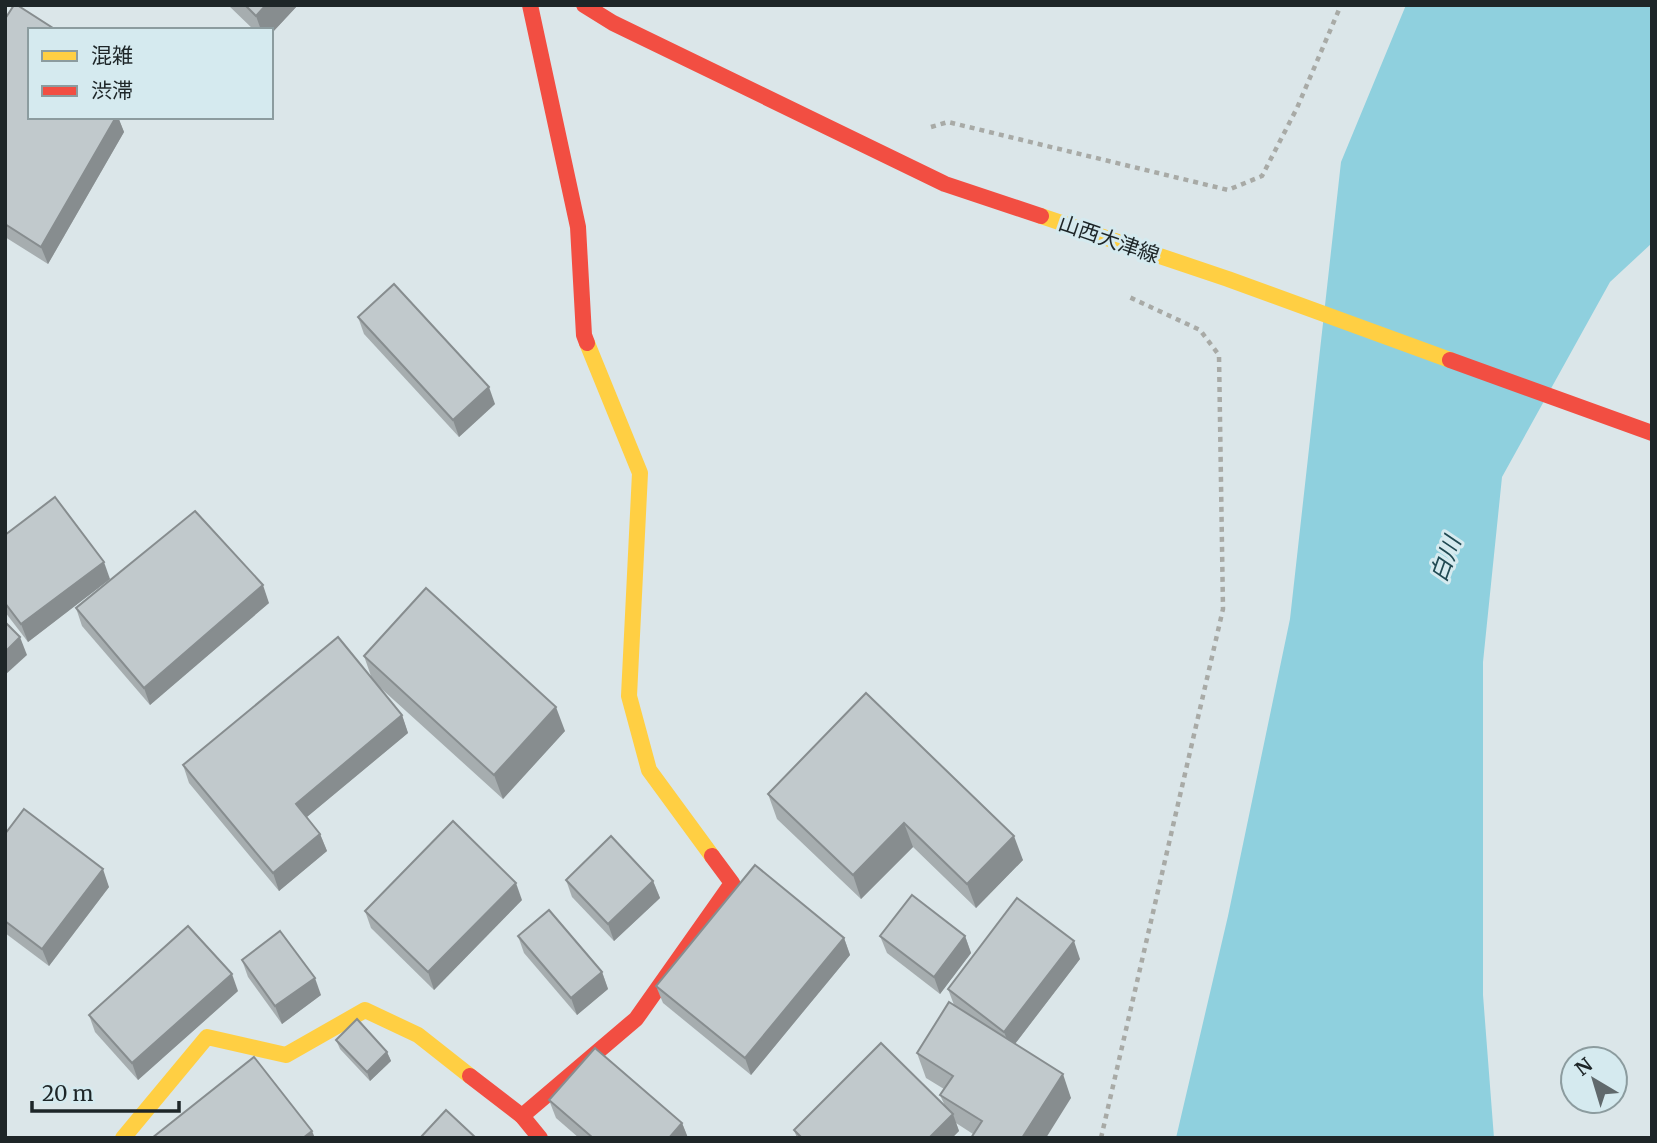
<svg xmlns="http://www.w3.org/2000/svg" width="1657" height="1143" font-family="Merriweather,'Noto Sans JP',serif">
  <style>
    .water { fill: #8fd0de }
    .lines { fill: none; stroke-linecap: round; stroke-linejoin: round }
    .path { stroke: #a8aaa6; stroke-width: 4.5; stroke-dasharray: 5 5; stroke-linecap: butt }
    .slow { stroke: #ffcf43; stroke-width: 16 }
    .jam { stroke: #f24e42; stroke-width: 16 }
    .wall { fill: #a6adaf }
    .shaded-wall { fill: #878d8f }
    .building { fill: #c1c9cc; stroke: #878d8f; stroke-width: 2 }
    .labels { text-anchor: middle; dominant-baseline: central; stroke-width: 6; stroke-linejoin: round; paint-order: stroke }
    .street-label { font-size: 21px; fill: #1e2628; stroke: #d5eaef }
    .water-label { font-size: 23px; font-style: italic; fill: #204952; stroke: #d5eaef }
  </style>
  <rect width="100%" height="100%" fill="#dbe6e9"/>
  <!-- water -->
  <path class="water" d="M 1406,5 L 1652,5 L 1652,243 L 1610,282 L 1502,477 L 1483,662 L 1483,995 L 1494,1138 L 1176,1138 L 1228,916 L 1290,619 L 1341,162 Z"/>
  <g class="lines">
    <!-- path -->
    <g class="path">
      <path d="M 931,127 L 948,122 L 1228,190 L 1262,176 L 1297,108 L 1341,5"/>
      <path d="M 1101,1138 L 1223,609 L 1219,355 L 1200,330 L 1127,296"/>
    </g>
    <!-- slow -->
    <g class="slow">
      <path d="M 1041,216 L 1228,279 L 1450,360"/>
      <path d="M 587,343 L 640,473 L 629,696 L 649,770 L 712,856"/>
      <path d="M 123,1138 L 207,1037 L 286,1055 L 365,1010 L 418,1035 L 470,1076"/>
    </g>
    <!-- jam -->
    <g class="jam">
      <path d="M 530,5 L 578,227 L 584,335 L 587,343"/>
      <path d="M 584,5 L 613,23 L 945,184 L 1041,216"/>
      <path d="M 1450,360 L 1652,433"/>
      <path d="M 470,1076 L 522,1116 L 540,1138"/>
      <path d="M 522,1116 L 636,1019 L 732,883 L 712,856"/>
    </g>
  </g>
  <!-- wall -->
  <g class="wall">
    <path d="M 228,5 L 298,5 L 271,34 L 271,30 L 254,30 Z"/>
    <path d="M 5,19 L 30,117 L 118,117 L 124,132 L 48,264 L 5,237 Z"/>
    <path d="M 358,317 L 495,404 L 459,437 L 364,334 Z"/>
    <path d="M 5,535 L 110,579 L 28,642 L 5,612 Z"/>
    <path d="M 269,603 L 150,705 L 82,626 L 76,608 Z"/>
    <path d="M 364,656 L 565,731 L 503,799 L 374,682 L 402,715 L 408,733 L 307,817 L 320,834 L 327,851 L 279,891 L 189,783 L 183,765 L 372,679 Z"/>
    <path d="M 866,693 L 1023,860 L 976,908 L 913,847 L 861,899 L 777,819 L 768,794 Z"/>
    <path d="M 5,834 L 109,887 L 49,966 L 5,933 Z"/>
    <path d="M 566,880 L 653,881 L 660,898 L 614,941 L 572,897 Z"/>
    <path d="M 522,900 L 434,990 L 371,928 L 365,911 Z"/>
    <path d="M 518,936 L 602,972 L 608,989 L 577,1015 L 524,953 Z"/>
    <path d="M 880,936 L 965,936 L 971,953 L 940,994 L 887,953 Z"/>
    <path d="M 844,938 L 850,955 L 751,1075 L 663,1003 L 656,986 Z"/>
    <path d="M 1080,959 L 1015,1044 L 1071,1098 L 973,1134 L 956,1123 L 959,1131 L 952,1138 L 797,1138 L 794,1130 L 945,1106 L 940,1095 L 944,1089 L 926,1078 L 917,1053 L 954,1005 L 948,989 Z"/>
    <path d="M 242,960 L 321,995 L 282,1024 L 248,977 Z"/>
    <path d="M 238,991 L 138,1080 L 95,1032 L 89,1015 Z"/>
    <path d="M 336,1040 L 387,1052 L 391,1061 L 370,1081 L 340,1049 Z"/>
    <path d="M 549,1100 L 682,1123 L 688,1138 L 579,1138 L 556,1118 Z"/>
  </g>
  <!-- shaded-wall -->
  <g class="shaded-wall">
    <path d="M 266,5 L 298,5 L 271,34 L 271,30 L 261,30 L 256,16 Z"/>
    <path d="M 116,117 L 118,117 L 124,132 L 48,264 L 41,247 Z"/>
    <path d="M 489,387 L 495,404 L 459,437 L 453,420 Z"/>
    <path d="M 104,562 L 110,579 L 28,642 L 21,624 Z"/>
    <path d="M 263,585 L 269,603 L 150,705 L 144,688 Z"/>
    <path d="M 20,637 L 27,655 L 5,675 L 5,652 Z"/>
    <path d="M 556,707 L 565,731 L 503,799 L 494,775 Z"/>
    <path d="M 402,715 L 408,733 L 302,821 L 296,804 Z"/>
    <path d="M 904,823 L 913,847 L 861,899 L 853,875 Z"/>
    <path d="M 320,834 L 327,851 L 279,891 L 273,873 Z"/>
    <path d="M 1014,836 L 1023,860 L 976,908 L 967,884 Z"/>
    <path d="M 103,869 L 109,887 L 49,966 L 42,949 Z"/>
    <path d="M 653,881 L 660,898 L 614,941 L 608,924 Z"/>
    <path d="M 516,883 L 522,900 L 434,990 L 428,972 Z"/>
    <path d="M 965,936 L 971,953 L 940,994 L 934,977 Z"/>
    <path d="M 844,938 L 850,955 L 751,1075 L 745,1058 Z"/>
    <path d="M 1074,941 L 1080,959 L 1011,1049 L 1004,1032 Z"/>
    <path d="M 602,972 L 608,989 L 577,1015 L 571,998 Z"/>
    <path d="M 232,974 L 238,991 L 138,1080 L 132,1063 Z"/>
    <path d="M 315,978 L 321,995 L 282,1024 L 275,1006 Z"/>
    <path d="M 387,1052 L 391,1061 L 370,1081 L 367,1072 Z"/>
    <path d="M 1063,1074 L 1071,1098 L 1046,1138 L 1022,1138 Z"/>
    <path d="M 953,1114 L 959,1131 L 952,1138 L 929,1138 Z"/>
    <path d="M 682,1123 L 688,1138 L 669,1138 Z"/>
    <path d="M 312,1131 L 315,1138 L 303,1138 Z"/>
  </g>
  <!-- building -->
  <g class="building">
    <path d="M 14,5 L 17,5 L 56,30 L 30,30 L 30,117 L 116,117 L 41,247 L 5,224 L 5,19 Z"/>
    <path d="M 245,5 L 266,5 L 256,16 Z"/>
    <path d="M 394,284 L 489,387 L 453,420 L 358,317 Z"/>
    <path d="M 55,497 L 104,562 L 21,624 L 5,603 L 5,535 Z"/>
    <path d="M 195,511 L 263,585 L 144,688 L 76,608 Z"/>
    <path d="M 426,588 L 556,707 L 494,775 L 364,656 Z"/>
    <path d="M 5,622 L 20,637 L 5,652 Z"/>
    <path d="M 338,637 L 402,715 L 296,804 L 320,834 L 273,873 L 183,765 Z"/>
    <path d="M 866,693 L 1014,836 L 967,884 L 904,823 L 853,875 L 768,794 Z"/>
    <path d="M 24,809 L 103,869 L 42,949 L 5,921 L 5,834 Z"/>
    <path d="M 453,821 L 516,883 L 428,972 L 365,911 Z"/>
    <path d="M 611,836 L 653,881 L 608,924 L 566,880 Z"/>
    <path d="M 755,865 L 844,938 L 745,1058 L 656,986 Z"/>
    <path d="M 912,895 L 965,936 L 934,977 L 880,936 Z"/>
    <path d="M 1017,898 L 1074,941 L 1004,1032 L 948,989 Z"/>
    <path d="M 549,910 L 602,972 L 571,998 L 518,936 Z"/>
    <path d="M 188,926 L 232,974 L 132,1063 L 89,1015 Z"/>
    <path d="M 280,931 L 315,978 L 275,1006 L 242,960 Z"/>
    <path d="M 949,1002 L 1063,1074 L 1022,1138 L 971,1138 L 982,1121 L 940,1095 L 953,1076 L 917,1053 Z"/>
    <path d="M 357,1019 L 387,1052 L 367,1072 L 336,1040 Z"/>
    <path d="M 881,1043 L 953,1114 L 929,1138 L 802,1138 L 794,1130 Z"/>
    <path d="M 595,1048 L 682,1123 L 669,1138 L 593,1138 L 549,1100 Z"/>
    <path d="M 254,1057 L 312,1131 L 303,1138 L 152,1138 Z"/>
    <path d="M 446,1110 L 476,1138 L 420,1138 Z"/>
  </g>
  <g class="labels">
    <!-- street labels -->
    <g class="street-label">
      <text transform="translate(1109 239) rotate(19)">山西大津線</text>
    </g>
    <!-- water labels -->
    <g class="water-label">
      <text transform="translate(1445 559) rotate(-70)">白川</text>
    </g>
  </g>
  <!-- border -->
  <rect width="1657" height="1143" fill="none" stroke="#1e2628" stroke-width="14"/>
  <!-- legend -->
  <rect x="28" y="28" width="245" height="91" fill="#d5eaef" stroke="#8c9c9f" stroke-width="2"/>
  <rect x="42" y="51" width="35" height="10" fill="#ffcf43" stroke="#8c9c9f" stroke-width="2"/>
  <text x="91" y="63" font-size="21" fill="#1e2628">混雑</text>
  <rect x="42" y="86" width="35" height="10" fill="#f24e42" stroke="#8c9c9f" stroke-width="2"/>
  <text x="91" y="98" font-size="21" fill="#1e2628">渋滞</text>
  <!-- north arrow -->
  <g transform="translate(1594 1080) rotate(322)"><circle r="33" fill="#d5eaef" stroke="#8c9c9f" stroke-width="2"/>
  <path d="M0-5L12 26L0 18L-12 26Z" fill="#60696c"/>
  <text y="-10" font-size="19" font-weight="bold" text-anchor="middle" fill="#1e2628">N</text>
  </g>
  <!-- scale -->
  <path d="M32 1101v10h147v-10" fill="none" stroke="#1e2628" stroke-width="3.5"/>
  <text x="42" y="1101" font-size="21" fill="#1e2628" stroke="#d5eaef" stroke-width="5" paint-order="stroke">20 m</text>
</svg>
